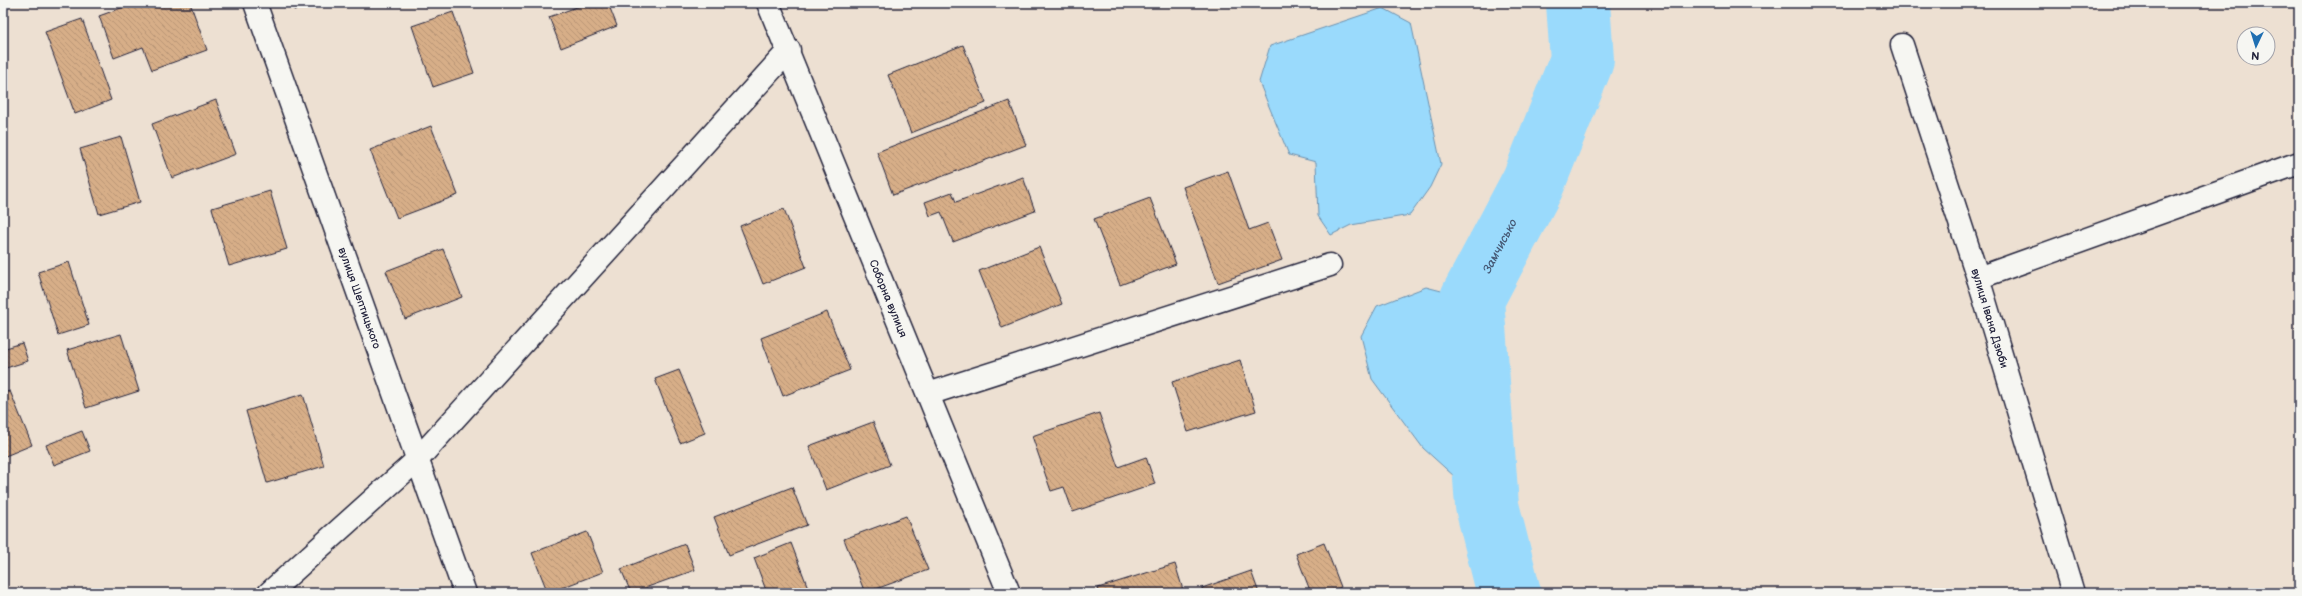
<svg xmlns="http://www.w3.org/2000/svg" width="2302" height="596" font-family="'Balsamiq Sans',sans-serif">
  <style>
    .water { fill: #9adafc; stroke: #6a90af }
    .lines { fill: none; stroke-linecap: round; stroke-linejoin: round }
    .river { stroke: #9adafc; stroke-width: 64 }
    .building { fill: url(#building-back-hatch); stroke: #22223b }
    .minor-casing { stroke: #22223b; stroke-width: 25 }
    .minor { stroke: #f6f6f2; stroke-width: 22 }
    .labels { text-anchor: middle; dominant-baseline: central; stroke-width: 3; stroke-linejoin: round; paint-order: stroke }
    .street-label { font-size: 11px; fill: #22223b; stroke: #f6f6f2 }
    .water-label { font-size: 12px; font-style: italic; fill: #465975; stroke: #f6f6f2 }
  </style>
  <defs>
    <pattern id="building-back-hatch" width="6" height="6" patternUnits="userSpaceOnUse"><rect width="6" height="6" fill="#d7ae88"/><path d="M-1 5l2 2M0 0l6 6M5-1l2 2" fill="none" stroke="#b89576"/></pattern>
  </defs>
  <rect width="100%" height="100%" fill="#ede0d2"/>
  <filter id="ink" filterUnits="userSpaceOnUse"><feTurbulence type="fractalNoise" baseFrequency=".025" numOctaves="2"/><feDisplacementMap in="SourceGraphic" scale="8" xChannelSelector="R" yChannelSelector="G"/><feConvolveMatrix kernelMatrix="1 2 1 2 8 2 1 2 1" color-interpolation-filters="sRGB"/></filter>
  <g filter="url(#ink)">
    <!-- water -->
    <g class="water">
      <path d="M 1383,8 L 1411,23 L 1441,164 L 1430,187 L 1410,215 L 1351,225 L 1331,235 L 1318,216 L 1316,162 L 1289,155 L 1259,82 L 1270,46 Z"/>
      <path d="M 1426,287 L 1472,299 L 1496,421 L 1487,506 L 1423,448 L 1372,379 L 1361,336 L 1377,306 Z"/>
    </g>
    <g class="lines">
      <!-- river -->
      <path class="river" id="s1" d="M 1509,593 L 1487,506 L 1472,299 L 1533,183 L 1582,60 L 1578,3"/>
    </g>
    <!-- building -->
    <g class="building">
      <path d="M 135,3 L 190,3 L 207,50 L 152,70 L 143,47 L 114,58 L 99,16 Z"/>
      <path d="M 292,3 L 314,3 L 294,10 Z"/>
      <path d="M 588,3 L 608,3 L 617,26 L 561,48 L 549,17 Z"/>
      <path d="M 453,12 L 474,73 L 433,87 L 412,26 Z"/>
      <path d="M 82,19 L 111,100 L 75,114 L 45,32 Z"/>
      <path d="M 963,45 L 986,103 L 911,133 L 888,75 Z"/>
      <path d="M 216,100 L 236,154 L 172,178 L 152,124 Z"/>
      <path d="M 1009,101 L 1026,145 L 893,195 L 877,152 Z"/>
      <path d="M 431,126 L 458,195 L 397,218 L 370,150 Z"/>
      <path d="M 121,137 L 140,202 L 99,214 L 80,149 Z"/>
      <path d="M 1228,171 L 1249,230 L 1268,223 L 1282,260 L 1218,283 L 1183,187 Z"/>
      <path d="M 1023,177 L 1035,211 L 953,242 L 941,212 L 930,216 L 925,202 L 952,192 L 956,202 Z"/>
      <path d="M 270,191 L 287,249 L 229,266 L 212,208 Z"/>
      <path d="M 1150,198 L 1176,264 L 1120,285 L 1094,219 Z"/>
      <path d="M 784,209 L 806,267 L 763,284 L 740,226 Z"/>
      <path d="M 1039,247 L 1062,304 L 1002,328 L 979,271 Z"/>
      <path d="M 443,249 L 462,297 L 405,319 L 386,271 Z"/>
      <path d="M 69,262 L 89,325 L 58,335 L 38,272 Z"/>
      <path d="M 827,312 L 850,370 L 783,396 L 761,338 Z"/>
      <path d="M 121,334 L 139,391 L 86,408 L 67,350 Z"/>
      <path d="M 22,343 L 28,361 L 3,369 L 3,349 Z"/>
      <path d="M 1240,360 L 1256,411 L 1188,432 L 1172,382 Z"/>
      <path d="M 679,370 L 705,433 L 680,443 L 655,379 Z"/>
      <path d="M 10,391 L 32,445 L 3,457 L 3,393 Z"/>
      <path d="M 303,394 L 324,466 L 267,483 L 246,411 Z"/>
      <path d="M 1099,413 L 1118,467 L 1146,457 L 1155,484 L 1073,512 L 1064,487 L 1051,491 L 1032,436 Z"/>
      <path d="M 873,422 L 890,465 L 826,490 L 809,446 Z"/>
      <path d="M 82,431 L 90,451 L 54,465 L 46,445 Z"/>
      <path d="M 792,487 L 807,525 L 729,555 L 714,517 Z"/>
      <path d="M 906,516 L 928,570 L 865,593 L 844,539 Z"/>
      <path d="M 587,532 L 603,572 L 548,593 L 532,553 Z"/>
      <path d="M 791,543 L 810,593 L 767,593 L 754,558 Z"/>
      <path d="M 1324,543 L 1341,587 L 1327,593 L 1311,593 L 1296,554 Z"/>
      <path d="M 685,544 L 695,570 L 631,593 L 621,569 Z"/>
      <path d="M 1175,564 L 1184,593 L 1099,593 L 1098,588 Z"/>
      <path d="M 1251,571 L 1259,593 L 1203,593 L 1202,588 Z"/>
    </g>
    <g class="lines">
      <defs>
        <g id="minor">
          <path id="s2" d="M 255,3 L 465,593"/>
          <path id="s3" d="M 768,3 L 1009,593"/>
          <path id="s4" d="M 1902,45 L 1978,278 L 2073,593"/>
          <path d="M 1978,278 L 2299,163"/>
          <path d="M 928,394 L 1330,265"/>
          <path d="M 269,593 L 417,460 L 789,50"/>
        </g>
      </defs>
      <!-- minor casing -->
      <use href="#minor" class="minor-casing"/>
      <!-- minor -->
      <use href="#minor" class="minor"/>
    </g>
  </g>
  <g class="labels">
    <!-- street labels -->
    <g class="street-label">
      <text stroke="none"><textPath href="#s2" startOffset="313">вулиця Шептицького</textPath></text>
      <text stroke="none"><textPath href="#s3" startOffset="319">Соборна вулиця</textPath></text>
      <text stroke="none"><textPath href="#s4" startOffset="287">вулиця Івана Дзюби</textPath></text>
    </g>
    <!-- water labels -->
    <g class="water-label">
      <text stroke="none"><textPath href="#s1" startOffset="357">Замчисько</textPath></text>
    </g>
  </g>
  <!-- margin -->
  <rect width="2302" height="596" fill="none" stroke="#f6f6f2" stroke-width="16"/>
  <rect x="8" y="8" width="2286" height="580" fill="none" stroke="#22223b" stroke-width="1.5" filter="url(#ink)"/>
  <!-- north arrow -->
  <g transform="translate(2256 46) rotate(184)"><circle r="19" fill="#f6f6f2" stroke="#a1a1a9"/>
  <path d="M0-3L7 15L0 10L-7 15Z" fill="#1f6fb2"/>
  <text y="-6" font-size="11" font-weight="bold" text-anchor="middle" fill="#22223b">N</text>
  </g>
</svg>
